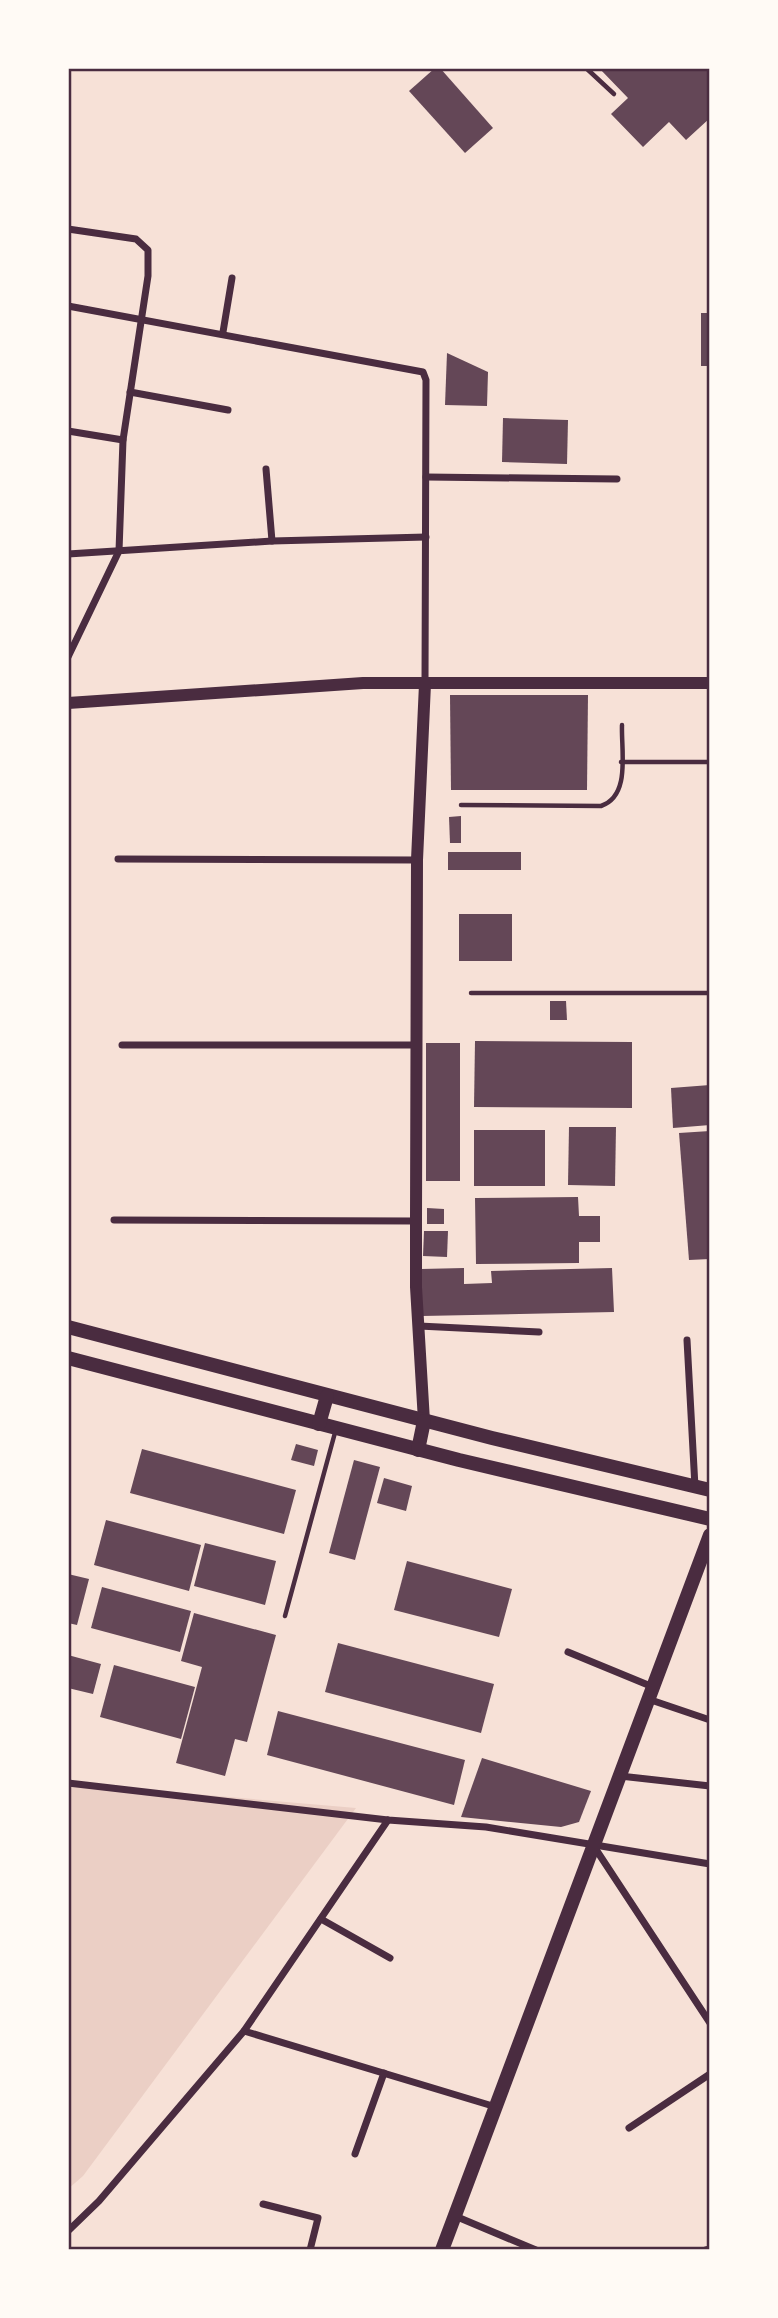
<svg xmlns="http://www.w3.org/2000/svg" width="778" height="2318" font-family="'Open Sans',sans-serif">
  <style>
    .green { fill: #ebcfc5 }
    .building { fill: #644757 }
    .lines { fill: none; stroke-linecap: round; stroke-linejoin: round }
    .service { stroke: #4a2c40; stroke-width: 4.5 }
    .minor { stroke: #4a2c40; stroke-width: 7 }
    .tertiary { stroke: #4a2c40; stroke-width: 12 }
    .secondary { stroke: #4a2c40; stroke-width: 14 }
    .neatline { fill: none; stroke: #4a2c40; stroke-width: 2.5 }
  </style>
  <rect width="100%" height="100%" fill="#f7e1d7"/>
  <!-- green -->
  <path class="green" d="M 68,1783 L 356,1808 L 83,2176 L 68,2189 Z"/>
  <!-- building -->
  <g class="building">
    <path d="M 435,68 L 440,68 L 493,128 L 465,153 L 409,91 Z"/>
    <path d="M 599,68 L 710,68 L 710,118 L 686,140 L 669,122 L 643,147 L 611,114 L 628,98 Z"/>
    <rect x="701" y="313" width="9" height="53"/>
    <path d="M 447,353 L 488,372 L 487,406 L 445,405 Z"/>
    <path d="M 503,418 L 568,420 L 567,464 L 502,462 Z"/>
    <path d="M 450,695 L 588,695 L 587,790 L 451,790 Z"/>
    <path d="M 461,816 L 461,843 L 450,843 L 449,817 Z"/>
    <rect x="448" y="852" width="73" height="18"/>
    <rect x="459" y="914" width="53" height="47"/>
    <path d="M 550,1001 L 566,1001 L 567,1020 L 550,1020 Z"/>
    <path d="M 475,1041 L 632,1042 L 632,1108 L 474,1107 Z"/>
    <rect x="426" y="1043" width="34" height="138"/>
    <path d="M 710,1085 L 710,1125 L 673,1128 L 671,1088 Z"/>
    <path d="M 569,1127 L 616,1127 L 615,1186 L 568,1185 Z"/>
    <rect x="474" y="1130" width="71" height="56"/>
    <path d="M 710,1131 L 710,1259 L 689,1260 L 679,1133 Z"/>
    <path d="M 578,1197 L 579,1216 L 600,1216 L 600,1242 L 579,1242 L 579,1263 L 476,1264 L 475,1198 Z"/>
    <path d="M 427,1208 L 444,1209 L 444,1224 L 427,1224 Z"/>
    <path d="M 424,1231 L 448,1231 L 447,1257 L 423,1256 Z"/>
    <path d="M 464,1268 L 464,1284 L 492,1283 L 491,1271 L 612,1268 L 614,1312 L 422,1316 L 421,1269 Z"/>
    <path d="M 296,1444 L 318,1450 L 314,1466 L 291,1460 Z"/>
    <path d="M 142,1449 L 296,1490 L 284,1534 L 130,1493 Z"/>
    <path d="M 354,1460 L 380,1467 L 355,1560 L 329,1553 Z"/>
    <path d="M 384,1478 L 412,1486 L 406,1511 L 377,1503 Z"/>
    <path d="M 106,1520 L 201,1545 L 189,1591 L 94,1565 Z"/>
    <path d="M 205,1543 L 276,1561 L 265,1605 L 194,1586 Z"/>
    <path d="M 407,1561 L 512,1589 L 499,1637 L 394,1610 Z"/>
    <path d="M 68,1574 L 89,1579 L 77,1625 L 68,1623 Z"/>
    <path d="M 102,1587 L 191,1611 L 180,1652 L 91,1628 Z"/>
    <path d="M 194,1613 L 276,1635 L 247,1742 L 235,1739 L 225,1776 L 176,1763 L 202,1667 L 181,1661 Z"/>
    <path d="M 338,1643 L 494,1684 L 481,1733 L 325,1692 Z"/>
    <path d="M 68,1655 L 101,1664 L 93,1694 L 68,1688 Z"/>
    <path d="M 114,1665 L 195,1687 L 181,1739 L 100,1717 Z"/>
    <path d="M 278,1711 L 465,1760 L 454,1805 L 267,1755 Z"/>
    <path d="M 482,1758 L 591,1791 L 579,1822 L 561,1827 L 461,1817 Z"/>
  </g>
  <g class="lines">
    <!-- service -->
    <g class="service">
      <path d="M 586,68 L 614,94"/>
      <path d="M 621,762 L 710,762"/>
      <path d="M 461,805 L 601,806 C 631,796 621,751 622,725"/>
      <path d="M 471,993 L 710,993"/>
      <path d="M 285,1616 L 336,1429"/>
    </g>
    <!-- minor -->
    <g class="minor">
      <path d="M 68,229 L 136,239 L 148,250 L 148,276 L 123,440 L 119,551 L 68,657"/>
      <path d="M 68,306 L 423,372 L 426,380 L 425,683"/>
      <path d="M 223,332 L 232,278"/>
      <path d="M 130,392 L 228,410"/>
      <path d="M 68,431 L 123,440"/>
      <path d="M 266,469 L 272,541"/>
      <path d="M 426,477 L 617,479"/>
      <path d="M 68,554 L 272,541 L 426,537"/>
      <path d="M 118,859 L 417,860"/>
      <path d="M 122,1045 L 417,1045"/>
      <path d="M 114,1220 L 416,1221"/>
      <path d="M 419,1326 L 539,1332"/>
      <path d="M 687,1340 L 695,1487"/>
      <path d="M 568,1652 L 653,1687"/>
      <path d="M 648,1699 L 710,1720"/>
      <path d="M 620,1776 L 710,1786"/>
      <path d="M 68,1783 L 388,1820 L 486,1827 L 710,1864"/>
      <path d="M 595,1848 L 710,2023"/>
      <path d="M 321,1919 L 390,1958"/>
      <path d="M 244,2031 L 496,2107"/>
      <path d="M 629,2128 L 710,2074"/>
      <path d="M 355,2154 L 384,2073"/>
      <path d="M 263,2204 L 318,2218 L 310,2250"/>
      <path d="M 455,2216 L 536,2250"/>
      <path d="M 68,2231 L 99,2201 L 244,2031 L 388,1820"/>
      <path d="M 706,2250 L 710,2249"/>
    </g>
    <!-- tertiary -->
    <g class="tertiary">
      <path d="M 68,703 L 363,683 L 710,683"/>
      <path d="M 424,1421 L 416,1287 L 416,1221 L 417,860 L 425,684"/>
    </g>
    <!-- secondary -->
    <g class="secondary">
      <path d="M 68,1327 L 492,1438 L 710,1490"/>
      <path d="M 68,1358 L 459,1460 L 710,1519"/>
      <path d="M 319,1424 L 327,1396"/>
      <path d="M 418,1450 L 424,1421"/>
      <path d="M 442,2250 L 710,1535"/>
    </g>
  </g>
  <!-- border -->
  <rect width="778" height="2318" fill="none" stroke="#fffaf5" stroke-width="140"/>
  <rect x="70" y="70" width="638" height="2178" class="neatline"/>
</svg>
